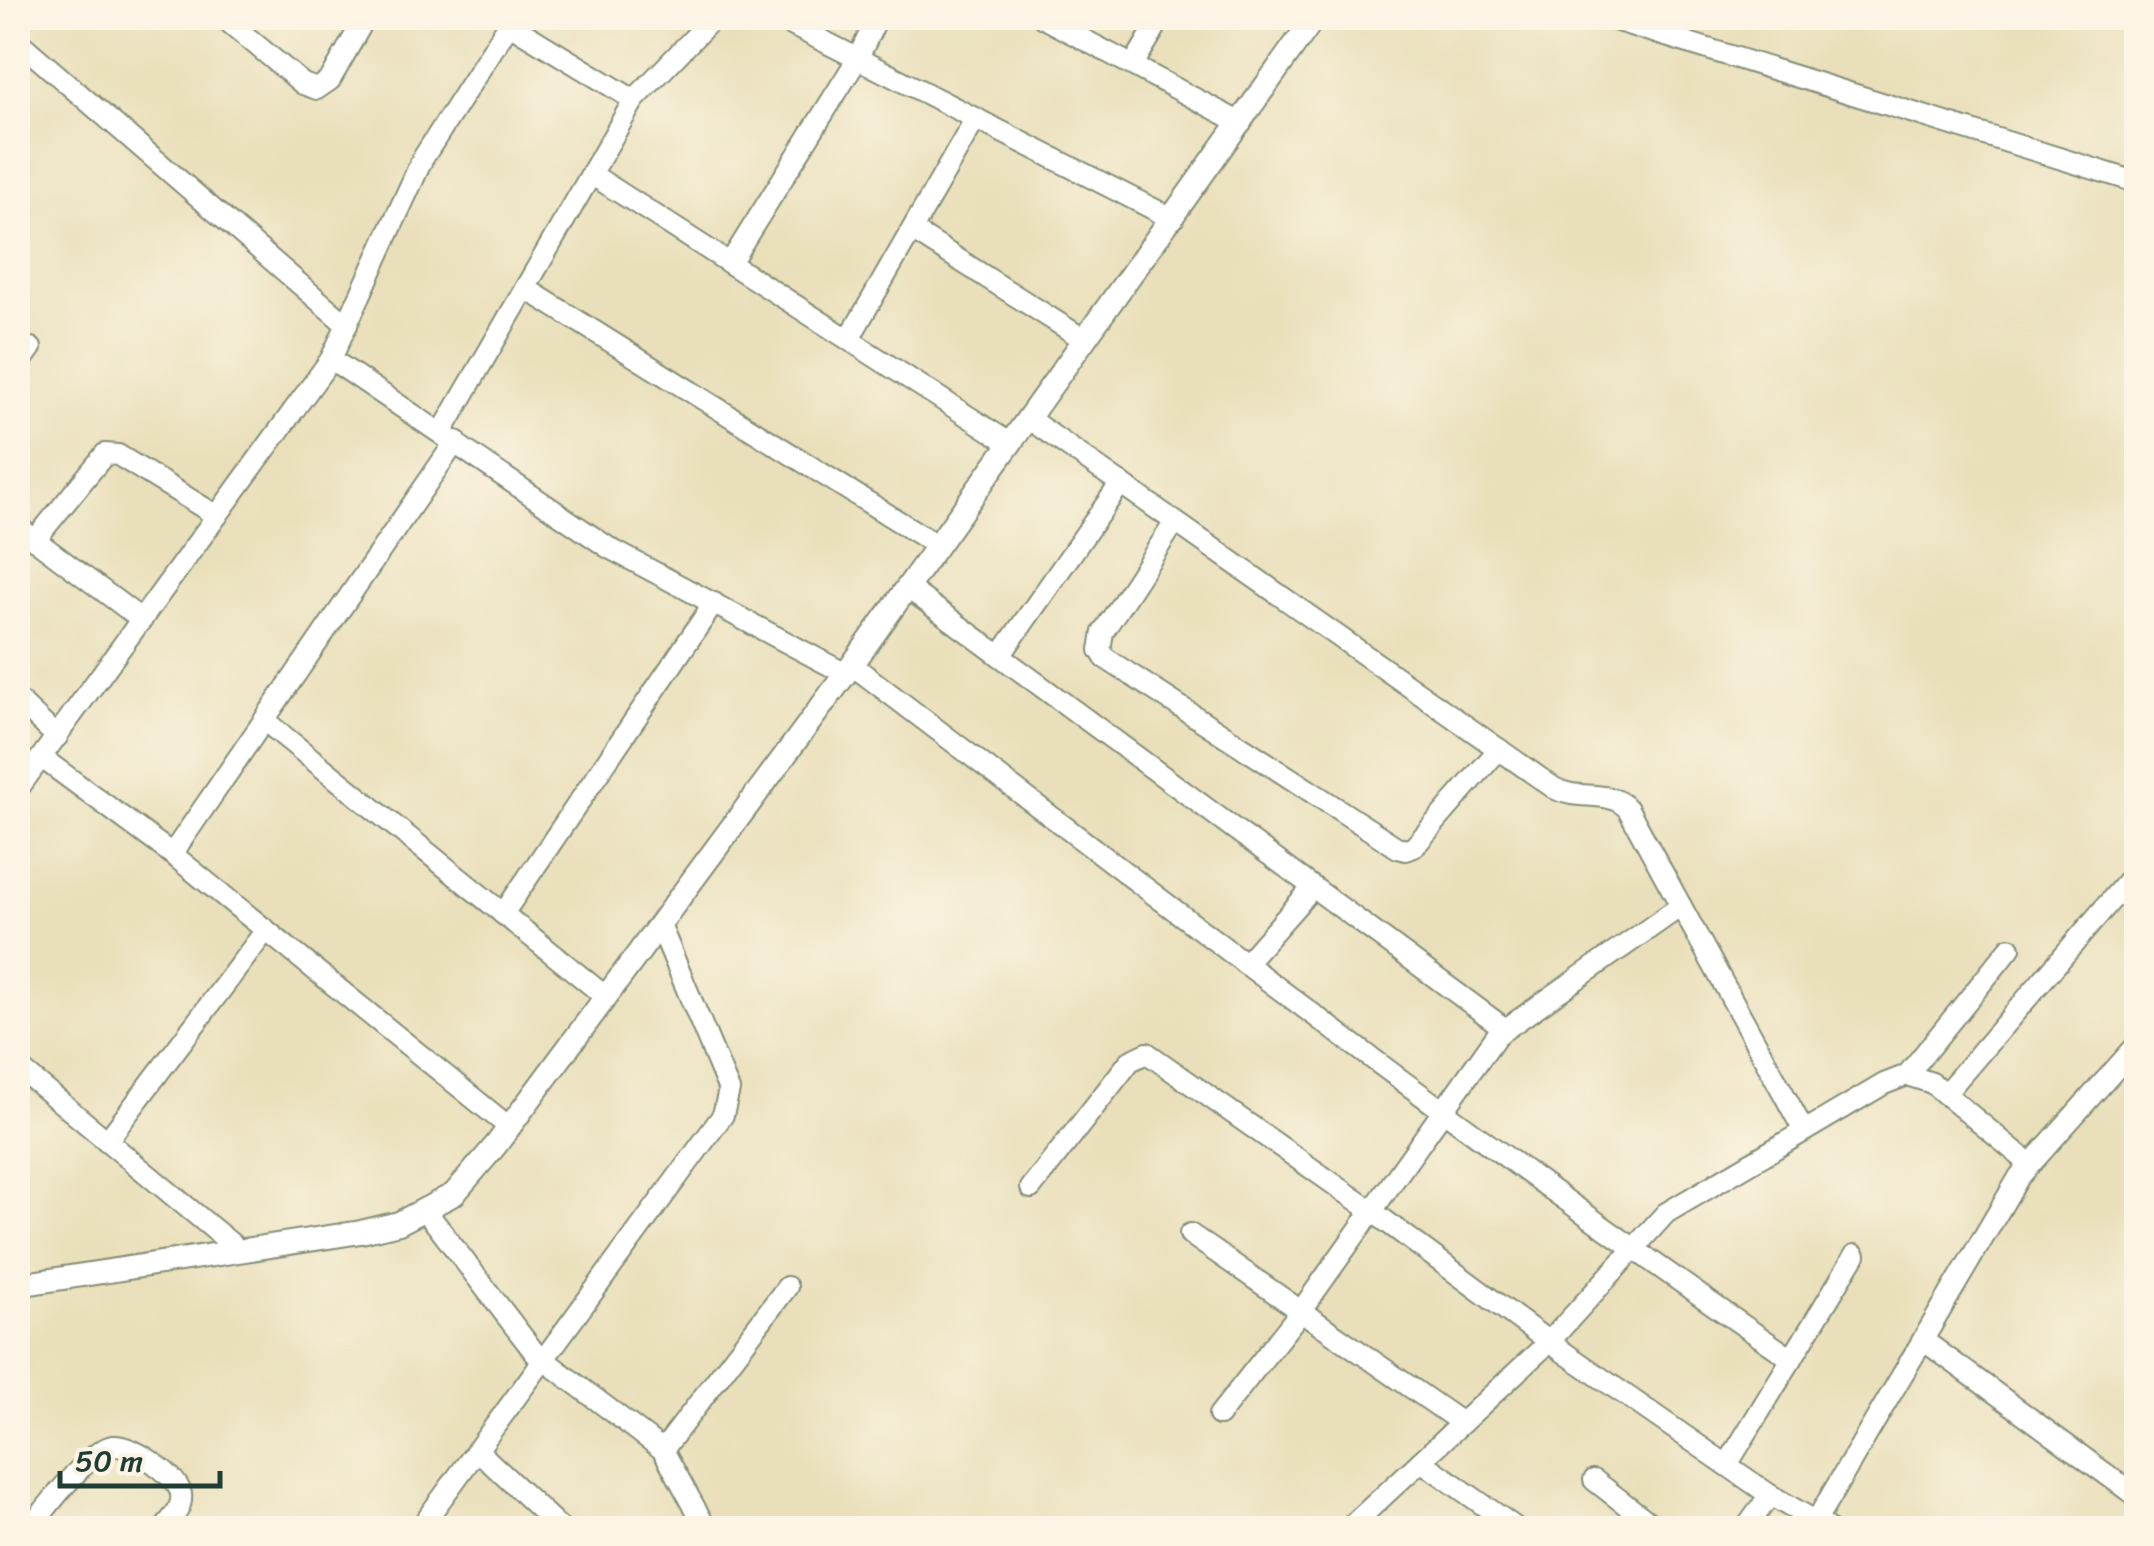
<svg xmlns="http://www.w3.org/2000/svg" width="2154" height="1546" font-family="Sriracha,sans-serif">
  <style>
    .lines { fill: none; stroke-linecap: round; stroke-linejoin: round }
    .minor-casing { stroke: #848e77; stroke-width: 24 }
    .tertiary-casing { stroke: #848e77; stroke-width: 26 }
    .minor { stroke: #fff; stroke-width: 20 }
    .tertiary { stroke: #fff; stroke-width: 22 }
  </style>
  <rect width="100%" height="100%" fill="#fcf5e5"/>
  <filter id="ink" filterUnits="userSpaceOnUse"><feTurbulence type="fractalNoise" baseFrequency=".01" numOctaves="2"/><feDisplacementMap in="SourceGraphic" scale="20" xChannelSelector="R" yChannelSelector="G"/><feConvolveMatrix kernelMatrix="1 2 1 2 8 2 1 2 1" color-interpolation-filters="sRGB"/></filter>
  <filter id="wash" filterUnits="userSpaceOnUse"><feTurbulence type="fractalNoise" baseFrequency=".0048" numOctaves="4" result="noise"/><feDisplacementMap in="SourceGraphic" scale="40" xChannelSelector="R" yChannelSelector="G"/><feGaussianBlur stdDeviation="2.25" result="paint"/><feColorMatrix in="noise" values="0 0 0 0 0 0 0 0 0 0 0 0 0 0 0 0 0 1.4 0 .05"/><feComposite in="paint" operator="in"/></filter>
  <g filter="url(#wash)">
    <rect width="100%" height="100%" fill="#e9dfba"/>
  </g>
  <g filter="url(#ink)">
    <g class="lines">
      <defs>
        <g id="minor">
          <path d="M 224,18 L 303,84 L 317,89 L 330,80 L 365,18"/>
          <path d="M 713,18 L 634,100 L 509,24 L 423,158 L 331,359 L 609,548 L 846,674"/>
          <path d="M 778,18 L 1173,219"/>
          <path d="M 1043,18 L 1241,123"/>
          <path d="M 1608,18 L 2136,182"/>
          <path d="M 18,41 L 347,325"/>
          <path d="M 1133,65 L 1161,18"/>
          <path d="M 591,174 L 1011,444"/>
          <path d="M 912,230 L 1085,340"/>
          <path d="M 730,263 L 858,58 L 877,18"/>
          <path d="M 525,288 L 938,546"/>
          <path d="M 849,339 L 976,118"/>
          <path d="M 18,366 L 31,348"/>
          <path d="M 1029,419 L 1554,788 C 1578,802 1609,788 1628,809 L 1804,1131"/>
          <path d="M 442,432 L 634,100"/>
          <path d="M 1175,522 L 1103,632 L 1100,650 L 1105,658 L 1398,848 L 1406,850 L 1414,847 L 1499,749"/>
          <path d="M 18,527 L 142,620"/>
          <path d="M 35,540 L 105,454 L 118,455 L 217,516"/>
          <path d="M 908,588 L 1504,1028"/>
          <path d="M 1000,656 L 1121,483"/>
          <path d="M 852,665 C 1163,901 1470,1139 1792,1359"/>
          <path d="M 18,700 L 57,737"/>
          <path d="M 265,721 L 606,997"/>
          <path d="M 42,758 L 172,854 L 509,1127"/>
          <path d="M 18,789 L 331,359"/>
          <path d="M 172,854 L 456,441"/>
          <path d="M 503,914 L 714,603"/>
          <path d="M 1245,964 L 1313,887"/>
          <path d="M 18,1067 L 240,1251"/>
          <path d="M 1907,1075 L 2010,948"/>
          <path d="M 1945,1094 L 2136,871"/>
          <path d="M 107,1141 L 266,930"/>
          <path d="M 1031,1188 L 1130,1061 L 1147,1053 L 1372,1211 L 1549,1342 L 1770,1495 L 1827,1528"/>
          <path d="M 426,1211 L 535,1353 L 663,1450 L 706,1528"/>
          <path d="M 1190,1234 L 1462,1423"/>
          <path d="M 1923,1340 L 2136,1496"/>
          <path d="M 1219,1415 L 1301,1311 L 1497,1035 L 1681,906"/>
          <path d="M 477,1450 L 560,1528"/>
          <path d="M 663,1450 L 787,1287"/>
          <path d="M 1421,1461 L 1516,1528"/>
          <path d="M 1727,1465 L 1855,1255"/>
          <path d="M 1594,1480 L 1656,1528"/>
          <path d="M 1816,1521 L 2019,1177 L 2136,1046"/>
          <path d="M 30,1528 C 46,1509 89,1449 113,1446 C 132,1444 178,1476 181,1494 C 183,1508 172,1518 164,1528"/>
          <path d="M 420,1528 L 723,1115 L 729,1090 L 660,925"/>
          <path d="M 1349,1528 L 1549,1342 L 1666,1213 L 1884,1084 L 1907,1075 L 1932,1083 L 2030,1164"/>
          <path d="M 1746,1528 L 1770,1495"/>
        </g>
        <path id="tertiary" d="M 18,1285 L 361,1232 L 399,1223 L 454,1194 L 496,1145 L 852,665 L 1314,18"/>
      </defs>
      <!-- minor casing -->
      <use href="#minor" class="minor-casing"/>
      <!-- tertiary casing -->
      <use href="#tertiary" class="tertiary-casing"/>
      <!-- minor -->
      <use href="#minor" class="minor"/>
      <!-- tertiary -->
      <use href="#tertiary" class="tertiary"/>
    </g>
  </g>
  <!-- margin -->
  <rect width="2154" height="1546" fill="none" stroke="#fcf5e5" stroke-width="60"/>
  <!-- scale -->
  <path d="M60 1471v15h160v-15" fill="none" stroke="#1f3d34" stroke-width="5"/>
  <text x="75" y="1471" font-size="30" fill="#1f3d34" stroke="#fcf5e5" stroke-width="8" paint-order="stroke">50 m</text>
</svg>
